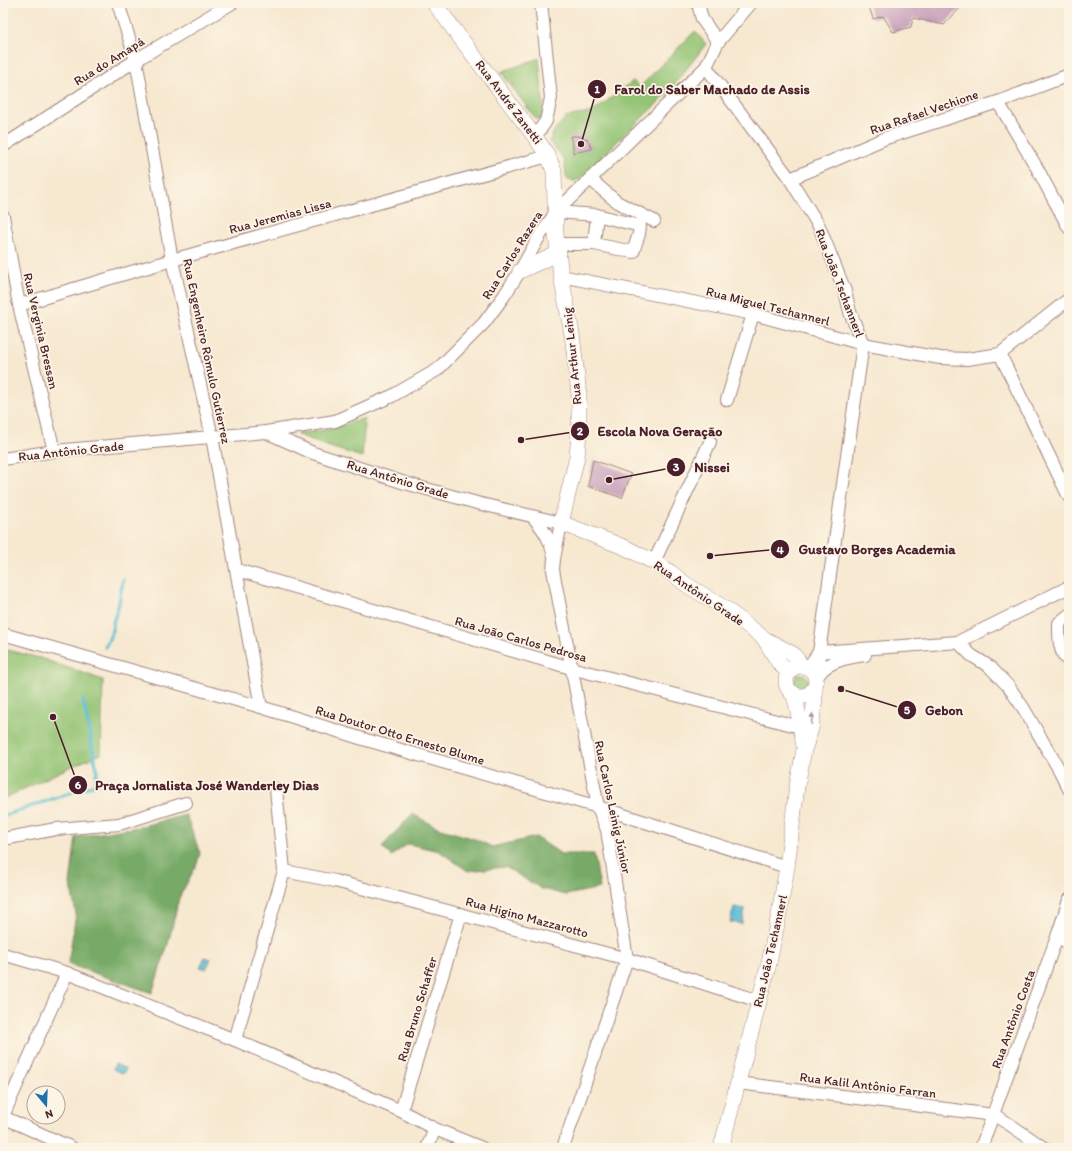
<svg xmlns="http://www.w3.org/2000/svg" width="1072" height="1151" font-family="Itim,sans-serif">
  <style>
    .green { fill: #94c474; stroke: #6f7250 }
    .forest { fill: #7a6; stroke: #606448 }
    .water { fill: #56bcd3; stroke: #506e7f }
    .lines { fill: none; stroke-linecap: round; stroke-linejoin: round }
    .stream { stroke: #56bcd3; stroke-width: 3.5 }
    .building { fill: #c39ab8 }
    .minor-casing { stroke: #a0847e; stroke-width: 14 }
    .major-casing { stroke: #a0847e; stroke-width: 16 }
    .minor { stroke: #fff; stroke-width: 12 }
    .major { stroke: #fff; stroke-width: 15 }
    .oneway { fill: #ae9aa0 }
    .labels { text-anchor: middle; dominant-baseline: central; stroke-width: 3.5; stroke-linejoin: round; paint-order: stroke }
    .street-label { font-size: 13px; fill: #4a1f2b; stroke: #fcf5e5 }
    .leader { fill: none; stroke: #4a1f2b; stroke-width: 1.5 }
    .callout-dot { fill: #4a1f2b; stroke: #fcf5e5; stroke-width: 1.5 }
    .mark-label { font-size: 12px; text-anchor: middle; font-weight: bold; fill: #fff }
    .callout-label { font-size: 14px; text-anchor: middle; font-weight: bold; fill: #4a1f2b; stroke: #fcf5e5; stroke-width: 3.5; stroke-linejoin: round; paint-order: stroke }
  </style>
  <rect width="100%" height="100%" fill="#fcf5e5"/>
  <filter id="ink" filterUnits="userSpaceOnUse"><feTurbulence type="fractalNoise" baseFrequency=".025" numOctaves="2"/><feDisplacementMap in="SourceGraphic" scale="8" xChannelSelector="R" yChannelSelector="G"/><feConvolveMatrix kernelMatrix="1 2 1 2 8 2 1 2 1" color-interpolation-filters="sRGB"/></filter>
  <filter id="wash" filterUnits="userSpaceOnUse"><feTurbulence type="fractalNoise" baseFrequency=".012" numOctaves="4" result="noise"/><feDisplacementMap in="SourceGraphic" scale="16" xChannelSelector="R" yChannelSelector="G"/><feGaussianBlur stdDeviation="0.9" result="paint"/><feColorMatrix in="noise" values="0 0 0 0 0 0 0 0 0 0 0 0 0 0 0 0 0 1.4 0 .05"/><feComposite in="paint" operator="in"/></filter>
  <g filter="url(#wash)">
    <rect width="100%" height="100%" fill="#f7e8d0"/>
    <!-- green -->
    <g class="green">
      <path d="M 695,31 L 706,44 L 667,94 L 624,135 L 580,179 L 574,181 L 568,180 C 565,175 566,173 565,167 C 565,157 555,149 549,142 L 554,131 L 566,117 L 593,112 L 633,81 L 640,87 Z"/>
      <path d="M 539,58 L 544,113 L 541,119 L 536,119 L 501,72 Z"/>
      <path d="M 365,418 L 362,457 L 330,447 L 296,434 L 331,429 Z"/>
      <path d="M 3,649 L 40,658 L 103,680 L 101,754 L 72,766 L 3,799 Z"/>
      <circle cx="801" cy="681" r="7"/>
    </g>
    <!-- forest -->
    <g class="forest">
      <path d="M 412,814 L 441,829 L 475,839 L 492,847 L 536,837 L 561,854 L 594,854 L 600,888 L 566,895 L 542,889 L 505,867 L 468,871 L 439,851 L 408,844 L 391,856 L 382,847 Z"/>
      <path d="M 186,815 L 200,853 L 197,864 L 179,898 L 168,944 L 152,993 L 68,964 L 76,914 L 70,883 L 76,837 L 138,827 Z"/>
    </g>
    <!-- water -->
    <g class="water">
      <path d="M 734,907 L 745,909 L 742,924 L 730,922 Z"/>
      <path d="M 205,957 L 211,959 L 206,969 L 200,967 Z"/>
      <path d="M 115,1064 L 126,1069 L 123,1074 L 113,1069 Z"/>
    </g>
    <g class="lines">
      <!-- stream -->
      <g class="stream">
        <path d="M 105,647 L 111,635 L 114,619 L 118,608 L 123,580"/>
        <path d="M 83,700 L 97,770 L 95,784"/>
        <path d="M 3,816 L 108,780"/>
      </g>
    </g>
    <g id="blocks">
      <!-- building -->
      <g class="building">
        <path d="M 868,3 L 965,3 L 944,25 L 913,18 L 911,27 L 893,32 L 883,16 L 873,19 Z"/>
        <path d="M 570,136 L 578,136 L 587,139 L 592,149 L 573,153 L 573,146 Z"/>
        <path d="M 593,460 L 631,474 L 622,498 L 588,486 Z"/>
      </g>
    </g>
  </g>
  <g filter="url(#ink)">
    <use href="#blocks" fill-opacity="0" stroke="#a0847e" stroke-width="1"/>
    <g class="lines">
      <defs>
        <g id="minor">
          <path d="M 118,3 L 136,60 L 172,260 L 212,437 L 261,707"/>
          <path d="M 698,3 L 702,19 L 718,42"/>
          <path d="M 706,67 L 790,179 L 819,226 L 845,291 L 850,312 L 863,344 L 819,652 L 821,670"/>
          <path d="M 998,102 L 1037,168 L 1069,228"/>
          <path d="M 535,137 L 546,121 L 551,98 L 541,3"/>
          <path d="M 3,146 L 136,60 L 232,3"/>
          <path d="M 590,179 L 617,202 L 654,221"/>
          <path d="M 790,179 L 886,138 L 998,102 L 1069,75"/>
          <path d="M 556,212 L 597,215 L 594,244 L 557,244"/>
          <path d="M 3,216 L 19,305 L 54,451"/>
          <path d="M 594,244 L 633,252 L 639,234 L 640,226 L 597,215"/>
          <path d="M 561,276 L 753,314 L 863,344 L 940,358 L 967,359 L 1000,354 L 1069,299"/>
          <path d="M 19,305 L 172,260 L 548,156"/>
          <path d="M 1000,354 L 1069,497"/>
          <path d="M 727,400 L 753,314"/>
          <path d="M 266,432 L 313,453 L 405,483 L 477,503 L 561,523 L 554,559 L 553,570 L 598,807 L 607,830 L 627,959 L 563,1148"/>
          <path d="M 3,459 L 54,451 L 266,432 L 335,421 L 392,396 L 437,370 L 484,323 L 504,296 L 520,271 L 539,237 L 556,212 L 680,92 L 706,67 L 718,42 L 751,3"/>
          <path d="M 533,517 C 543,529 550,538 553,553"/>
          <path d="M 654,562 L 710,442"/>
          <path d="M 237,570 L 571,668 L 800,727"/>
          <path d="M 1069,615 L 1059,623 C 1059,635 1058,653 1069,661"/>
          <path d="M 3,634 L 261,707 L 363,739 L 598,807 L 787,867"/>
          <path d="M 958,642 L 971,655 L 990,667 L 1009,687 L 1024,709 L 1060,771 L 1069,789"/>
          <path d="M 808,668 L 819,652 L 958,642 L 1069,587"/>
          <path d="M 816,681 C 821,661 848,658 865,655"/>
          <path d="M 3,839 L 56,829 L 119,824 L 186,803"/>
          <path d="M 284,871 L 335,881 L 627,959 L 759,1001"/>
          <path d="M 1058,934 L 1069,945"/>
          <path d="M 3,954 L 67,973 L 235,1040 L 401,1111 L 435,1129 L 482,1148"/>
          <path d="M 235,1040 L 284,871 L 276,789"/>
          <path d="M 738,1083 L 994,1115 L 1009,1124 L 1044,1148"/>
          <path d="M 401,1111 L 461,914"/>
          <path d="M 3,1116 L 67,973"/>
          <path d="M 3,1117 L 72,1148"/>
          <path d="M 427,1148 L 435,1129"/>
          <path d="M 981,1148 L 1058,934 L 1069,900"/>
        </g>
        <g id="major">
          <path d="M 434,3 L 535,137 L 548,156 L 554,171 L 556,235 L 561,276 L 572,334 L 579,394 L 579,433 L 577,457 L 561,523 L 624,547 L 654,562 L 670,572 L 687,585 L 726,609 L 765,639 L 793,654 L 802,666"/>
          <path d="M 520,271 L 559,253"/>
          <path d="M 765,640 L 779,663 L 789,673"/>
          <circle cx="801" cy="681" r="15"/>
          <path d="M 793,693 L 797,706 L 804,747"/>
          <path d="M 721,1148 L 769,963 L 779,914 L 787,867 L 797,786 L 804,750 L 811,729 L 815,698 L 815,686"/>
        </g>
      </defs>
      <!-- minor casing -->
      <use href="#minor" class="minor-casing"/>
      <!-- major casing -->
      <use href="#major" class="major-casing"/>
      <!-- minor -->
      <use href="#minor" class="minor"/>
      <!-- major -->
      <use href="#major" class="major"/>
    </g>
    <!-- one-way arrows -->
    <defs><path id="oneway-solid" d="M-6-.8H1V-3.2L6.5 0L1 3.2V.8H-6Z"/></defs>
    <use class="oneway" href="#oneway-solid" transform="translate(812 719) rotate(-83)"/>
  </g>
  <g class="labels">
    <!-- street labels -->
    <g class="street-label">
      <text transform="translate(109 61) rotate(-32)">Rua do Amapá</text>
      <text transform="translate(509 102) rotate(53)">Rua André Zanetti</text>
      <text transform="translate(924 112) rotate(-19)">Rua Rafael Vechione</text>
      <text transform="translate(280 216) rotate(-15)">Rua Jeremias Lissa</text>
      <text transform="translate(512 255) rotate(-58)">Rua Carlos Razera</text>
      <text transform="translate(840 283) rotate(69)">Rua João Tschannerl</text>
      <text transform="translate(768 306) rotate(14)">Rua Miguel Tschannerl</text>
      <text transform="translate(41 331) rotate(77)">Rua Verginia Bressan</text>
      <text transform="translate(207 351) rotate(78)">Rua Engenheiro Rômulo Gutierrez</text>
      <text transform="translate(572 356) rotate(-96)">Rua Arthur Leinig</text>
      <text transform="translate(71 451) rotate(-6)">Rua Antônio Grade</text>
      <text transform="translate(398 479) rotate(17)">Rua Antônio Grade</text>
      <text transform="translate(699 593) rotate(34)">Rua Antônio Grade</text>
      <text transform="translate(521 639) rotate(16)">Rua João Carlos Pedrosa</text>
      <text transform="translate(400 735) rotate(17)">Rua Doutor Otto Ernesto Blume</text>
      <text transform="translate(613 807) rotate(78)">Rua Carlos Leinig Júnior</text>
      <text transform="translate(527 917) rotate(15)">Rua Higino Mazzarotto</text>
      <text transform="translate(770 951) rotate(-77)">Rua João Tschannerl</text>
      <text transform="translate(417 1009) rotate(-73)">Rua Bruno Schaffer</text>
      <text transform="translate(1013 1019) rotate(-70)">Rua Antônio Costa</text>
      <text transform="translate(868 1085) rotate(7)">Rua Kalil Antônio Farran</text>
    </g>
  </g>
  <!-- callouts -->
  <path class="leader" d="M581 144L597 89M521 440L580 431M609 480L676 467M710 556L780 549M841 689L907 710M53 717L78 785"/>
  <g class="callout-dot">
    <circle cx="581" cy="144" r="4"/>
    <circle cx="521" cy="440" r="4"/>
    <circle cx="609" cy="480" r="4"/>
    <circle cx="710" cy="556" r="4"/>
    <circle cx="841" cy="689" r="4"/>
    <circle cx="53" cy="717" r="4"/>
    <circle cx="597" cy="89" r="10"/>
    <circle cx="580" cy="431" r="10"/>
    <circle cx="676" cy="467" r="10"/>
    <circle cx="780" cy="549" r="10"/>
    <circle cx="907" cy="710" r="10"/>
    <circle cx="78" cy="785" r="10"/>
  </g>
  <g class="mark-label">
    <text x="597" y="93">1</text>
    <text x="580" y="435">2</text>
    <text x="676" y="471">3</text>
    <text x="780" y="554">4</text>
    <text x="907" y="714">5</text>
    <text x="78" y="789">6</text>
  </g>
  <g class="callout-label">
    <text x="712" y="94">Farol do Saber Machado de Assis</text>
    <text x="660" y="436">Escola Nova Geração</text>
    <text x="712" y="472">Nissei</text>
    <text x="877" y="554">Gustavo Borges Academia</text>
    <text x="944" y="715">Gebon</text>
    <text x="207" y="790">Praça Jornalista José Wanderley Dias</text>
  </g>
  <!-- margin -->
  <rect width="1072" height="1151" fill="none" stroke="#fcf5e5" stroke-width="16"/>
  <!-- north arrow -->
  <g transform="translate(46 1105) rotate(161)"><circle r="19" fill="#fcf5e5" stroke="#b59f9b"/>
  <path d="M0-3L7 15L0 10L-7 15Z" fill="#1f6fb2"/>
  <text y="-6" font-size="11" font-weight="bold" text-anchor="middle" fill="#4a1f2b">N</text>
  </g>
</svg>
